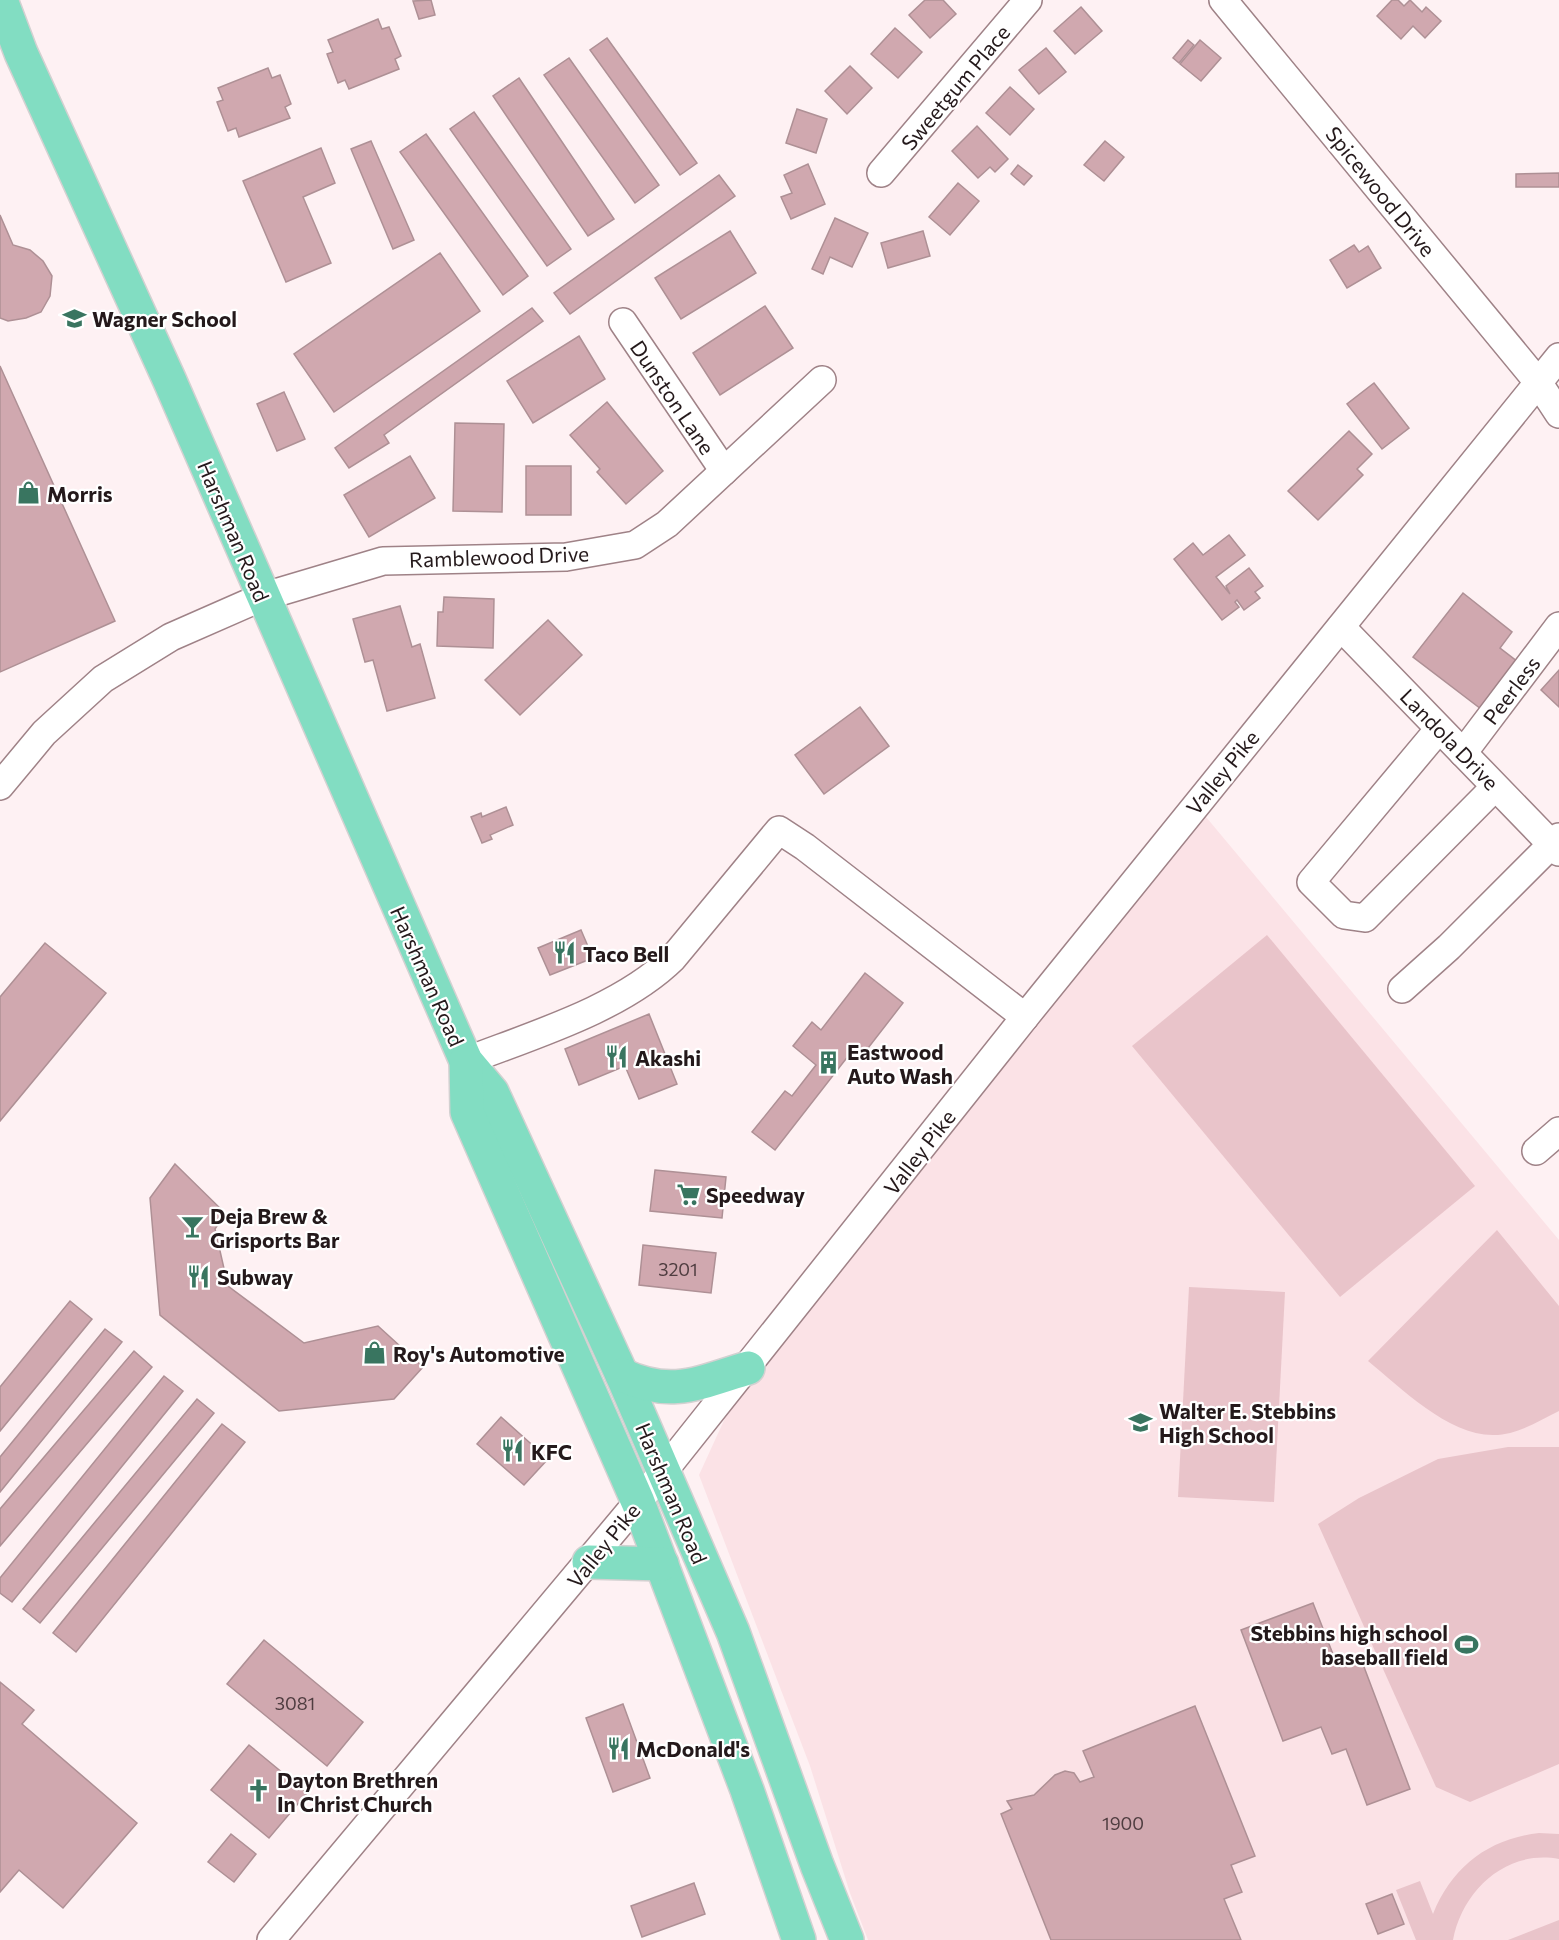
<svg xmlns="http://www.w3.org/2000/svg" width="1559" height="1940" font-family="Commissioner,sans-serif">
  <style>
    .built { fill: #fbe2e6 }
    .green { fill: #e9c4ca }
    .building { fill: #d0a8af; stroke: #ae9095; stroke-width: 1.5 }
    .lines { fill: none; stroke-linecap: round; stroke-linejoin: round }
    .minor-casing { stroke: #9f8287; stroke-width: 30 }
    .major-casing { stroke: #d3d1d1; stroke-width: 36 }
    .minor { stroke: #fff; stroke-width: 27 }
    .major { stroke: #82ddc2; stroke-width: 33 }
    .labels { text-anchor: middle; dominant-baseline: central; stroke-width: 4.5; stroke-linejoin: round; paint-order: stroke }
    .number-label { font-size: 18px; fill: #4f3d40 }
    .street-label { font-size: 21px; fill: #24191b; stroke: #fff }
    .poi-label { font-size: 21px; font-weight: bold; fill: #24191b; stroke: #fff; text-anchor: start }
  </style>
  <rect width="100%" height="100%" fill="#fef1f3"/>
  <!-- built -->
  <path class="built" d="M 1196,805 L 1559,1240 L 1559,1940 L 868,1940 L 850,1893 L 810,1766 L 699,1475 L 748,1368 Z"/>
  <!-- green -->
  <g class="green">
    <path d="M 1267,935 L 1475,1186 L 1340,1297 L 1132,1046 Z"/>
    <path d="M 1497,1230 L 1559,1306 L 1559,1411 C 1539,1421 1517,1435 1494,1435 C 1449,1436 1401,1388 1368,1361 Z"/>
    <path d="M 1189,1287 L 1285,1292 L 1274,1502 L 1178,1497 Z"/>
    <path d="M 1508,1447 L 1559,1447 L 1559,1764 L 1470,1802 L 1436,1787 L 1318,1524 L 1359,1498 L 1438,1459 Z"/>
    <path d="M 1539,1833 L 1559,1834 L 1559,1859 C 1506,1849 1462,1891 1453,1940 L 1416,1940 L 1396,1890 L 1420,1881 L 1433,1914 C 1452,1867 1488,1839 1539,1833 Z"/>
    <path d="M 1559,1920 L 1559,1940 L 1508,1940 Z"/>
  </g>
  <!-- building -->
  <g class="building">
    <path d="M 431,0 L 435,15 L 419,19 L 413,1 Z"/>
    <path d="M 925,0 L 943,0 L 956,14 L 930,38 L 909,15 Z"/>
    <path d="M 1392,0 L 1398,0 L 1404,6 L 1410,0 L 1422,12 L 1426,7 L 1441,21 L 1425,38 L 1413,26 L 1401,39 L 1377,16 Z"/>
    <path d="M 1081,7 L 1102,31 L 1075,54 L 1054,31 Z"/>
    <path d="M 378,19 L 382,29 L 389,27 L 401,56 L 395,59 L 399,69 L 349,89 L 345,80 L 338,83 L 327,54 L 333,52 L 328,40 Z"/>
    <path d="M 895,28 L 922,52 L 898,78 L 871,54 Z"/>
    <path d="M 607,38 L 697,163 L 680,175 L 590,50 Z"/>
    <path d="M 1188,40 L 1194,45 L 1179,63 L 1173,58 Z"/>
    <path d="M 1200,40 L 1221,58 L 1201,81 L 1180,64 Z"/>
    <path d="M 1046,48 L 1066,72 L 1039,94 L 1019,70 Z"/>
    <path d="M 569,58 L 659,185 L 635,203 L 544,75 Z"/>
    <path d="M 850,66 L 872,88 L 847,114 L 825,91 Z"/>
    <path d="M 268,68 L 272,78 L 280,75 L 291,104 L 285,107 L 290,118 L 239,137 L 236,128 L 228,131 L 217,102 L 223,100 L 218,88 Z"/>
    <path d="M 519,78 L 614,219 L 588,236 L 493,96 Z"/>
    <path d="M 1010,87 L 1034,109 L 1010,135 L 986,113 Z"/>
    <path d="M 797,109 L 827,119 L 816,153 L 786,143 Z"/>
    <path d="M 474,112 L 571,249 L 547,266 L 450,129 Z"/>
    <path d="M 977,126 L 1008,159 L 995,172 L 990,167 L 978,178 L 952,151 Z"/>
    <path d="M 426,134 L 528,276 L 503,295 L 400,152 Z"/>
    <path d="M 371,141 L 414,240 L 393,249 L 351,149 Z"/>
    <path d="M 1105,141 L 1124,157 L 1104,181 L 1084,165 Z"/>
    <path d="M 321,148 L 335,183 L 303,197 L 331,263 L 286,282 L 243,181 Z"/>
    <path d="M 808,164 L 825,204 L 791,219 L 781,197 L 792,193 L 784,175 Z"/>
    <path d="M 1018,165 L 1032,176 L 1024,185 L 1011,174 Z"/>
    <path d="M 1559,173 L 1559,187 L 1516,187 L 1516,174 Z"/>
    <path d="M 719,175 L 735,196 L 570,314 L 554,293 Z"/>
    <path d="M 958,183 L 979,201 L 950,235 L 929,217 Z"/>
    <path d="M 0,215 L 13,245 L 30,250 L 43,261 L 52,276 L 50,296 L 41,312 L 26,318 L 8,321 L 0,318 Z"/>
    <path d="M 835,218 L 868,233 L 852,267 L 830,257 L 823,274 L 812,269 Z"/>
    <path d="M 730,231 L 756,273 L 681,319 L 655,278 Z"/>
    <path d="M 923,231 L 930,256 L 888,268 L 881,243 Z"/>
    <path d="M 1354,245 L 1359,252 L 1368,246 L 1381,268 L 1347,288 L 1330,260 Z"/>
    <path d="M 440,253 L 480,311 L 334,412 L 294,354 Z"/>
    <path d="M 765,306 L 793,348 L 720,395 L 693,353 Z"/>
    <path d="M 532,308 L 543,321 L 384,435 L 389,443 L 349,468 L 335,448 Z"/>
    <path d="M 579,336 L 605,379 L 533,423 L 507,381 Z"/>
    <path d="M 0,366 L 115,621 L 0,672 Z"/>
    <path d="M 1374,383 L 1409,428 L 1382,449 L 1347,404 Z"/>
    <path d="M 284,392 L 305,439 L 277,451 L 257,404 Z"/>
    <path d="M 607,402 L 663,471 L 626,504 L 597,472 L 600,469 L 570,435 Z"/>
    <path d="M 455,423 L 504,424 L 502,512 L 453,511 Z"/>
    <path d="M 1349,431 L 1372,454 L 1357,469 L 1363,475 L 1318,520 L 1288,491 Z"/>
    <path d="M 410,456 L 435,498 L 369,537 L 344,495 Z"/>
    <rect x="526" y="466" width="45" height="49"/>
    <path d="M 1229,535 L 1245,555 L 1216,577 L 1230,594 L 1226,586 L 1249,568 L 1263,586 L 1255,592 L 1260,598 L 1244,610 L 1237,600 L 1235,602 L 1239,607 L 1222,620 L 1174,559 L 1193,543 L 1203,555 Z"/>
    <path d="M 1463,593 L 1512,632 L 1500,648 L 1518,662 L 1481,709 L 1413,657 Z"/>
    <path d="M 444,597 L 494,599 L 493,648 L 437,646 L 438,612 L 443,612 Z"/>
    <path d="M 400,606 L 412,647 L 420,644 L 435,698 L 387,711 L 373,660 L 365,662 L 353,619 Z"/>
    <path d="M 548,620 L 582,655 L 520,715 L 485,680 Z"/>
    <path d="M 1559,670 L 1559,707 L 1541,690 Z"/>
    <path d="M 860,707 L 889,746 L 824,794 L 795,755 Z"/>
    <path d="M 506,807 L 513,825 L 490,835 L 492,839 L 482,843 L 471,817 L 481,813 L 482,817 Z"/>
    <path d="M 581,930 L 593,958 L 550,975 L 538,948 Z"/>
    <path d="M 45,943 L 106,993 L 0,1121 L 0,997 Z"/>
    <path d="M 865,973 L 903,1003 L 858,1061 L 849,1055 L 775,1150 L 752,1132 L 785,1091 L 792,1096 L 816,1065 L 793,1046 L 812,1022 L 821,1030 Z"/>
    <path d="M 649,1014 L 677,1084 L 639,1099 L 625,1066 L 579,1085 L 565,1049 Z"/>
    <path d="M 175,1164 L 225,1213 L 215,1229 L 228,1286 L 304,1343 L 378,1326 L 423,1367 L 394,1399 L 279,1411 L 160,1315 L 150,1198 Z"/>
    <path d="M 655,1170 L 726,1177 L 722,1218 L 650,1211 Z"/>
    <path d="M 643,1245 L 716,1253 L 711,1293 L 639,1285 Z"/>
    <path d="M 70,1301 L 92,1319 L 0,1431 L 0,1387 Z"/>
    <path d="M 105,1329 L 122,1342 L 0,1492 L 0,1457 Z"/>
    <path d="M 134,1351 L 152,1367 L 0,1546 L 0,1509 Z"/>
    <path d="M 164,1376 L 183,1391 L 12,1602 L 0,1593 L 0,1578 Z"/>
    <path d="M 197,1399 L 214,1413 L 40,1623 L 23,1609 Z"/>
    <path d="M 501,1417 L 548,1459 L 524,1485 L 477,1444 Z"/>
    <path d="M 222,1424 L 245,1442 L 76,1652 L 53,1633 Z"/>
    <path d="M 1313,1603 L 1338,1667 L 1361,1659 L 1410,1789 L 1367,1805 L 1346,1749 L 1332,1754 L 1321,1727 L 1283,1741 L 1241,1630 Z"/>
    <path d="M 264,1640 L 363,1722 L 327,1766 L 227,1684 Z"/>
    <path d="M 0,1682 L 34,1710 L 22,1724 L 137,1823 L 63,1908 L 19,1870 L 0,1892 Z"/>
    <path d="M 623,1704 L 650,1778 L 613,1792 L 586,1718 Z"/>
    <path d="M 1195,1706 L 1255,1856 L 1231,1865 L 1242,1892 L 1224,1899 L 1241,1940 L 1051,1940 L 1001,1814 L 1012,1809 L 1007,1801 L 1034,1795 L 1055,1775 L 1065,1771 L 1074,1773 L 1080,1782 L 1094,1777 L 1083,1751 Z"/>
    <path d="M 249,1745 L 307,1793 L 269,1838 L 211,1790 Z"/>
    <path d="M 231,1834 L 256,1854 L 234,1882 L 208,1862 Z"/>
    <path d="M 694,1883 L 705,1914 L 642,1937 L 631,1906 Z"/>
    <path d="M 1392,1894 L 1404,1924 L 1378,1934 L 1366,1904 Z"/>
  </g>
  <g class="lines">
    <defs>
      <g id="minor">
        <path d="M 1223,0 L 1538,382 L 1559,414"/>
        <path d="M 881,173 L 1028,0"/>
        <path d="M 623,322 L 724,471"/>
        <path d="M 1341,627 L 1559,852"/>
        <path d="M 1439,729 L 1311,882 L 1344,915 L 1365,918 L 1495,787"/>
        <path d="M 1463,753 L 1559,626"/>
        <path d="M 0,786 L 44,733 L 103,679 L 171,637 L 262,597 L 383,561 L 566,557 L 635,545 L 667,524 L 822,380"/>
        <path d="M 1402,989 L 1449,947 L 1559,837"/>
        <path d="M 466,1061 C 533,1035 621,1009 673,958 L 779,830 L 805,847 L 1025,1017"/>
        <path d="M 1536,1151 L 1559,1131"/>
        <path d="M 271,1940 L 663,1472 L 1025,1017 L 1559,357"/>
      </g>
      <g id="major">
        <path d="M 1,0 L 21,53 L 169,379 L 466,1061 L 492,1092 L 622,1375 L 733,1632 L 817,1865 L 847,1940"/>
        <path d="M 466,1061 L 467,1112 L 638,1502 L 747,1790 L 799,1940"/>
        <path d="M 622,1375 C 672,1398 698,1383 748,1368"/>
        <path d="M 589,1562 L 662,1564"/>
      </g>
    </defs>
    <!-- minor casing -->
    <use href="#minor" class="minor-casing"/>
    <!-- major casing -->
    <use href="#major" class="major-casing"/>
    <!-- minor -->
    <use href="#minor" class="minor"/>
    <!-- major -->
    <use href="#major" class="major"/>
  </g>
  <!-- icons -->
  <defs>
    <symbol id="school-bare" viewBox="-9 -9 18 18"><path d="M0-5L7-2L0 1L-7-2ZM-4 1L0 2.5L4 1V4Q0 6-4 4Z" fill="#397560" stroke="#fff" stroke-width="2.5" paint-order="stroke"/></symbol>
    <symbol id="shop-bare" viewBox="-9 -9 18 18"><path d="M-5-2.5h2.3a2.7 3.5 0 0 1 5.4 0H5L5.5 6h-11ZM-1.5-2.5h3a1.5 2.3 0 0 0-3 0Z" fill="#397560" stroke="#fff" stroke-width="2.5" paint-order="stroke"/></symbol>
    <symbol id="restaurant-bare" viewBox="-9 -9 18 18"><path d="M-5-6h1v4h1v-4h1v4h1v-4h1v5L-1.5 .5V6h-2V.5L-5-1ZM5-6V6H3V1.5H1.5Q1.5-4 5-6Z" fill="#397560" stroke="#fff" stroke-width="2.5" paint-order="stroke"/></symbol>
    <symbol id="building-bare" viewBox="-9 -9 18 18"><path d="M-4-6H4V6H1V3H-1V6H-4ZM-2.5-4.3h1.7v1.8h-1.7ZM.8-4.3h1.7v1.8H.8ZM-2.5-1h1.7V.8h-1.7ZM.8-1h1.7V.8H.8Z" fill="#397560" stroke="#fff" stroke-width="2.5" paint-order="stroke"/></symbol>
    <symbol id="supermarket-bare" viewBox="-9 -9 18 18"><path d="M-6-5.5h2.5l.6 2H6L4.5 2H-2.5L-4.4-4H-6ZM-1.5 3.2a1.3 1.3 0 1 0 .1 0ZM3 3.2a1.3 1.3 0 1 0 .1 0Z" fill="#397560" stroke="#fff" stroke-width="2.5" paint-order="stroke"/></symbol>
    <symbol id="bar-bare" viewBox="-9 -9 18 18"><path d="M-6-5H6L.8 .8V4.5H3.5V6h-7V4.5H-.8V.8Z" fill="#397560" stroke="#fff" stroke-width="2.5" paint-order="stroke"/></symbol>
    <symbol id="stadium-bare" viewBox="-9 -9 18 18"><path d="M0-5a6.5 5 0 1 0 0 10a6.5 5 0 1 0 0-10ZM-3.5-1.8h7v3.6h-7Z" fill="#397560" stroke="#fff" stroke-width="2.5" paint-order="stroke"/></symbol>
    <symbol id="church-bare" viewBox="-9 -9 18 18"><path d="M-1.2-6h2.4v3.5h3.3v2.4h-3.3V6h-2.4V-.1h-3.3v-2.4h3.3Z" fill="#397560" stroke="#fff" stroke-width="2.5" paint-order="stroke"/></symbol>
  </defs>
  <g fill-rule="evenodd">
    <use href="#school-bare" x="58" y="302" width="33" height="33"/>
    <use href="#shop-bare" x="12" y="476" width="33" height="33"/>
    <use href="#restaurant-bare" x="548" y="936" width="33" height="33"/>
    <use href="#restaurant-bare" x="600" y="1040" width="33" height="33"/>
    <use href="#building-bare" x="812" y="1046" width="33" height="33"/>
    <use href="#supermarket-bare" x="672" y="1178" width="33" height="33"/>
    <use href="#bar-bare" x="176" y="1210" width="33" height="33"/>
    <use href="#restaurant-bare" x="182" y="1260" width="33" height="33"/>
    <use href="#shop-bare" x="358" y="1336" width="33" height="33"/>
    <use href="#school-bare" x="1124" y="1406" width="33" height="33"/>
    <use href="#restaurant-bare" x="496" y="1434" width="33" height="33"/>
    <use href="#stadium-bare" x="1450" y="1628" width="33" height="33"/>
    <use href="#restaurant-bare" x="602" y="1732" width="33" height="33"/>
    <use href="#church-bare" x="242" y="1774" width="33" height="33"/>
  </g>
  <g class="labels">
    <!-- number labels -->
    <g class="number-label">
      <text x="678" y="1269">3201</text>
      <text x="295" y="1703">3081</text>
      <text x="1123" y="1823">1900</text>
    </g>
    <!-- street labels -->
    <g class="street-label">
      <text transform="translate(955 87) rotate(-50)">Sweetgum Place</text>
      <text transform="translate(1381 191) rotate(51)">Spicewood Drive</text>
      <text transform="translate(673 397) rotate(56)">Dunston Lane</text>
      <text transform="translate(234 531) rotate(67)">Harshman Road</text>
      <text transform="translate(499 556) rotate(-2)">Ramblewood Drive</text>
      <text transform="translate(1511 690) rotate(-53)">Peerless</text>
      <text transform="translate(1450 739) rotate(46)">Landola Drive</text>
      <text transform="translate(1222 772) rotate(-51)">Valley Pike</text>
      <text transform="translate(428 976) rotate(66)">Harshman Road</text>
      <text transform="translate(919 1152) rotate(-52)">Valley Pike</text>
      <text transform="translate(672 1493) rotate(67)">Harshman Road</text>
      <text transform="translate(603 1545) rotate(-51)">Valley Pike</text>
    </g>
    <!-- poi labels -->
    <g class="poi-label">
      <text x="92" y="318">Wagner School</text>
      <text x="47" y="493">Morris</text>
      <text x="583" y="953">Taco Bell</text>
      <text x="847" y="1051">Eastwood<tspan x="847" dy="24">Auto Wash</tspan></text>
      <text x="635" y="1057">Akashi</text>
      <text x="706" y="1194">Speedway</text>
      <text x="210" y="1215">Deja Brew &amp;<tspan x="210" dy="24">Grisports Bar</tspan></text>
      <text x="217" y="1276">Subway</text>
      <text x="393" y="1353">Roy's Automotive</text>
      <text x="1159" y="1410">Walter E. Stebbins<tspan x="1159" dy="24">High School</tspan></text>
      <text x="531" y="1451">KFC</text>
      <text x="1448" y="1632" text-anchor="end">Stebbins high school<tspan x="1448" dy="24">baseball field</tspan></text>
      <text x="636" y="1748">McDonald's</text>
      <text x="277" y="1779">Dayton Brethren<tspan x="277" dy="24">In Christ Church</tspan></text>
    </g>
  </g>
</svg>
